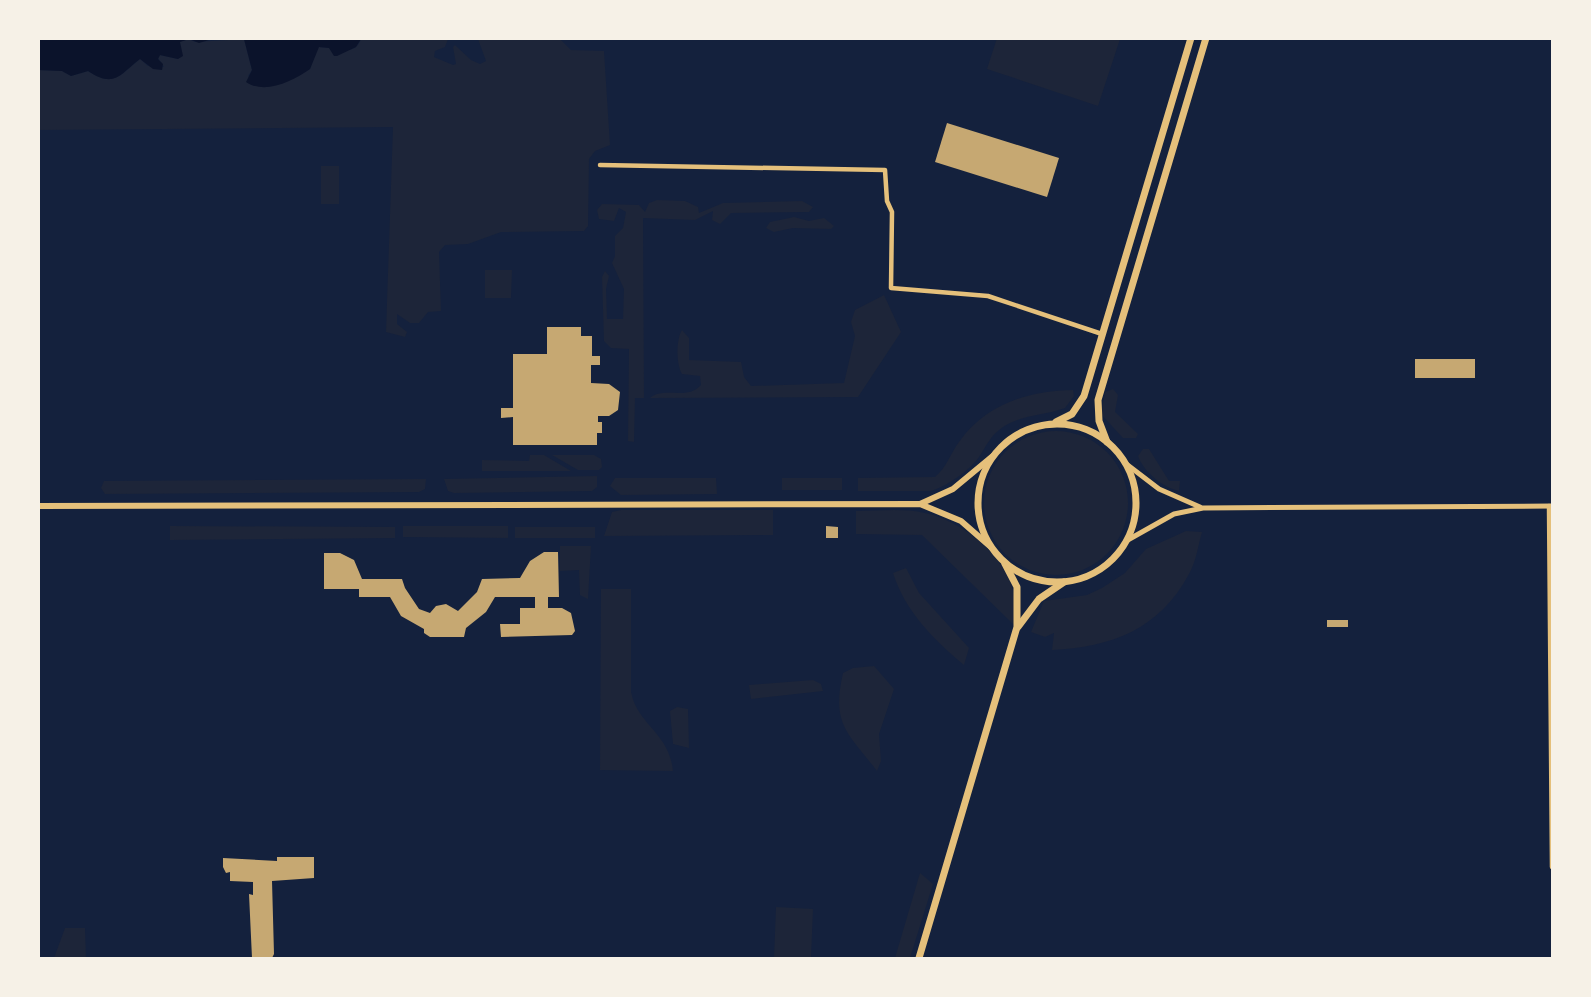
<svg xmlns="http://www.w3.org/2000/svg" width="1591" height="997" font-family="'Fira Sans',sans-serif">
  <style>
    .green { fill: #1d2539 }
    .water { fill: #0b132b }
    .building { fill: #c6a872 }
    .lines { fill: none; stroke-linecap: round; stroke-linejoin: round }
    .minor { stroke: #e5c07b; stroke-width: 4.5 }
    .tertiary { stroke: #e5c07b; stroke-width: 5 }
    .secondary { stroke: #e5c07b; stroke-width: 6 }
    .primary { stroke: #e5c07b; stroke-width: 7 }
  </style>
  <rect width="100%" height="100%" fill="#14213d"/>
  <!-- green -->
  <g class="green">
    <path d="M 997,38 L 1120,38 L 1120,39 L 1098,106 L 987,69 Z"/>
    <path d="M 189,39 L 195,42 L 244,39 L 252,70 L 248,76 L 262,87 L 279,84 L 310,69 L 318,47 C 333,46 354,59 361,39 L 448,39 L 445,47 L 435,51 L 434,57 L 453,65 L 456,64 L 453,47 L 455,45 L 471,60 L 480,64 L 486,61 L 478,39 L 560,39 L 571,50 L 604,51 L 610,145 L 595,151 L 589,159 L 588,226 L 584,231 L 501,232 L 468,244 L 445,245 L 439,252 L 441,311 L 428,312 L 419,323 L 410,323 L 397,314 L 397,324 L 407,332 L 405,337 L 386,332 L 393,127 L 39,130 L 38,70 L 62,71 L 71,76 L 88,71 C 114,88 120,75 140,59 L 148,66 L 164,67 L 158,58 L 160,55 L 178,59 L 179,42 Z"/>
    <rect x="321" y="166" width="18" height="38"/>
    <path d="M 657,200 L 685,201 L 698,207 L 699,213 L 723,203 L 802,201 L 813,207 L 809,212 L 731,213 L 720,224 L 712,220 L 713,211 L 695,220 L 643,218 L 644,398 L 635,398 L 634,442 L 628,441 L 629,349 L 611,348 L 604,341 L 602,277 L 605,271 L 609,276 L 606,289 L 607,319 L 623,319 L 624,289 L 612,263 L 615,256 L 615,236 L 623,228 L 626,212 L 619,208 L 614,221 L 599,219 L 597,210 L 602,204 L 639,205 L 645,212 L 649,203 Z"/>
    <path d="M 794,217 L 809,221 L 824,218 L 834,226 L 831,229 L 793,228 L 774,232 L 766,228 L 770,222 Z"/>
    <path d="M 485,270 L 512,270 L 511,298 L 485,298 Z"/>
    <path d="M 884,295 L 901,332 L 858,397 L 650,398 C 664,386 687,401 701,385 L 700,376 L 682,374 C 676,364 676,339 682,330 L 689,338 L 689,360 L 741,362 L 744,377 L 751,386 L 844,383 L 855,336 L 851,322 L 855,310 Z"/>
    <path d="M 1113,389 L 1118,395 L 1115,412 L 1138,434 L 1136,438 L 1123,438 L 1101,414 L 1105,392 Z"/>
    <path d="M 1073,390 L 1074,396 L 1065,408 C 1044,416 1023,414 1003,427 C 990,436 987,445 979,457 C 970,470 945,488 930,491 L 858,491 L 858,478 L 935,477 C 947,467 950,454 959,442 C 986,404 1028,391 1073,390 Z"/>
    <circle cx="1056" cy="503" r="72"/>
    <path d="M 1143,449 L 1149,449 L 1169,481 L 1180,481 L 1179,491 C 1162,487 1144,472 1138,456 Z"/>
    <path d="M 530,455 L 544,455 L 571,471 L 482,471 L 482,460 L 529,461 Z"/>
    <path d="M 552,455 L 594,455 L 601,459 L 602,467 L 599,470 L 578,470 Z"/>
    <path d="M 597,476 L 597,487 L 592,491 L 454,493 L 448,491 L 444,479 Z"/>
    <path d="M 615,478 L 716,478 L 717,494 L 621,495 L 610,486 Z"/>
    <rect x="782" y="478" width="60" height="12"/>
    <path d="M 426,479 L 425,489 L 419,492 L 105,494 L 101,488 L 104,481 Z"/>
    <path d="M 621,510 L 773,510 L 773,535 L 604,536 L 612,512 Z"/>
    <path d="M 856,511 C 878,511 904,508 925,513 C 960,520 1001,553 1012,587 C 1016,599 1014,613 1014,625 L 922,535 L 856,534 Z"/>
    <path d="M 170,526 L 395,527 L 395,538 L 170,540 Z"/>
    <path d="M 403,526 L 508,526 L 508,538 L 403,537 Z"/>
    <rect x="515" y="527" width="80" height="11"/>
    <path d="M 1186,531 L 1202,532 C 1198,546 1196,562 1189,574 C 1159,630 1111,647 1052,650 L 1054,633 L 1045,637 L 1031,632 L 1044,601 L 1087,595 L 1102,588 L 1125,573 L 1146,549 Z"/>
    <path d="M 560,546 L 591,546 L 588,599 L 580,595 L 579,570 L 560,571 Z"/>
    <path d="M 906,568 L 919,593 L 969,648 L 964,665 C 934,640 905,611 893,573 Z"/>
    <path d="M 601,589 L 631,589 L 631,692 C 638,726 669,732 673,771 L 600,770 Z"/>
    <path d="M 874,666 L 894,689 L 879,734 L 881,761 L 877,771 C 848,733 831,725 843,673 L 853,668 Z"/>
    <path d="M 813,680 L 821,684 L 823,691 L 751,699 L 749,685 Z"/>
    <path d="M 677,707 L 688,709 L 689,748 L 673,744 L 670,711 Z"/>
    <path d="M 920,873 L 933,884 L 910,958 L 895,958 Z"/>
    <path d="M 776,907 L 813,909 L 811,958 L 774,958 Z"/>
    <path d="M 65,928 L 85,928 L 86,958 L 54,958 Z"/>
  </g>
  <!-- water -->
  <g class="water">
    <path d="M 39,38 L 212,38 L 212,39 L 199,43 L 189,39 L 180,42 L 183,56 L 178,59 L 160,55 L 158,59 L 163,64 L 162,70 L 153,69 L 140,59 C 120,74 115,89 88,71 L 71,76 L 62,71 L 39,70 Z"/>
    <path d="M 244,39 L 361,38 L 361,39 L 356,47 L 337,56 L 334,56 L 329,48 L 319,47 L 310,69 C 293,81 265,95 246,82 L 252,70 Z"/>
  </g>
  <!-- building -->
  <g class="building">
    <path d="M 947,123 L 1059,158 L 1047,197 L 935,162 Z"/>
    <path d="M 547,327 L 581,327 L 581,336 L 592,336 L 592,356 L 600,356 L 600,365 L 591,365 L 591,383 L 609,384 L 620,392 L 618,410 L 609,416 L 598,416 L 598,422 L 602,422 L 602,433 L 597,433 L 597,445 L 513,445 L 513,417 L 501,418 L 501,408 L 513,408 L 513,354 L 547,354 Z"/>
    <rect x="1415" y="359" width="60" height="19"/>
    <path d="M 826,526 L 838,527 L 838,538 L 826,538 Z"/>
    <path d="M 544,552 L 558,552 L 559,597 L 548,597 L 548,608 L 562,608 L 571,613 L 575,631 L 572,635 L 501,637 L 500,624 L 520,624 L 520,608 L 535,608 L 535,597 L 495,597 L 486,612 L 466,628 L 464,637 L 430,637 L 424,633 L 424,629 L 401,616 L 390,597 L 359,597 L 359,589 L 324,589 L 324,553 L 340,553 L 354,560 L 362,579 L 402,579 L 405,588 L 419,609 L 430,613 L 436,606 L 446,604 L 458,611 L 477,592 L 482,579 L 520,578 L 530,561 Z"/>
    <rect x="1327" y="620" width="21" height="7"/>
    <path d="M 277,857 L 314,857 L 314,878 L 272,881 L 274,954 L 272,958 L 252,958 L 249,894 L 253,895 L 253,882 L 230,881 L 230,872 L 226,873 L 223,867 L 223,858 L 277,861 Z"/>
  </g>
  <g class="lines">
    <!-- minor -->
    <g class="minor">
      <path d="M 600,165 L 885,170 L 887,201 L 892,212 L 891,288 L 988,296 L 1102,334"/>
      <path d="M 1549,506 L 1552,867"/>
    </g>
    <!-- tertiary -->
    <g class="tertiary">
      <path d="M 1125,463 L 1159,489 L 1200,507"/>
      <path d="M 1126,541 L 1174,514 L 1203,508 L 1552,506"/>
    </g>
    <!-- secondary -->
    <g class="secondary">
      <path d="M 920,504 L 953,489 L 994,455"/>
      <path d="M 38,506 L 920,504 L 961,521 L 992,548"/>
    </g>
    <!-- primary -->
    <g class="primary">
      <path d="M 1056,422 L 1072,414 L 1084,396 L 1191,38"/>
      <circle cx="1057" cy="503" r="79"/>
      <path d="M 1107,442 L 1099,421 L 1098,400 L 1206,38"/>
      <path d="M 1018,627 L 1039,599 L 1064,582"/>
      <path d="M 919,958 L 1017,627 L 1017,587 L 1005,564"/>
    </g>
  </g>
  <!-- border -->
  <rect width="1591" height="997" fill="none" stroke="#f6f1e7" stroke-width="80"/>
</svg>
